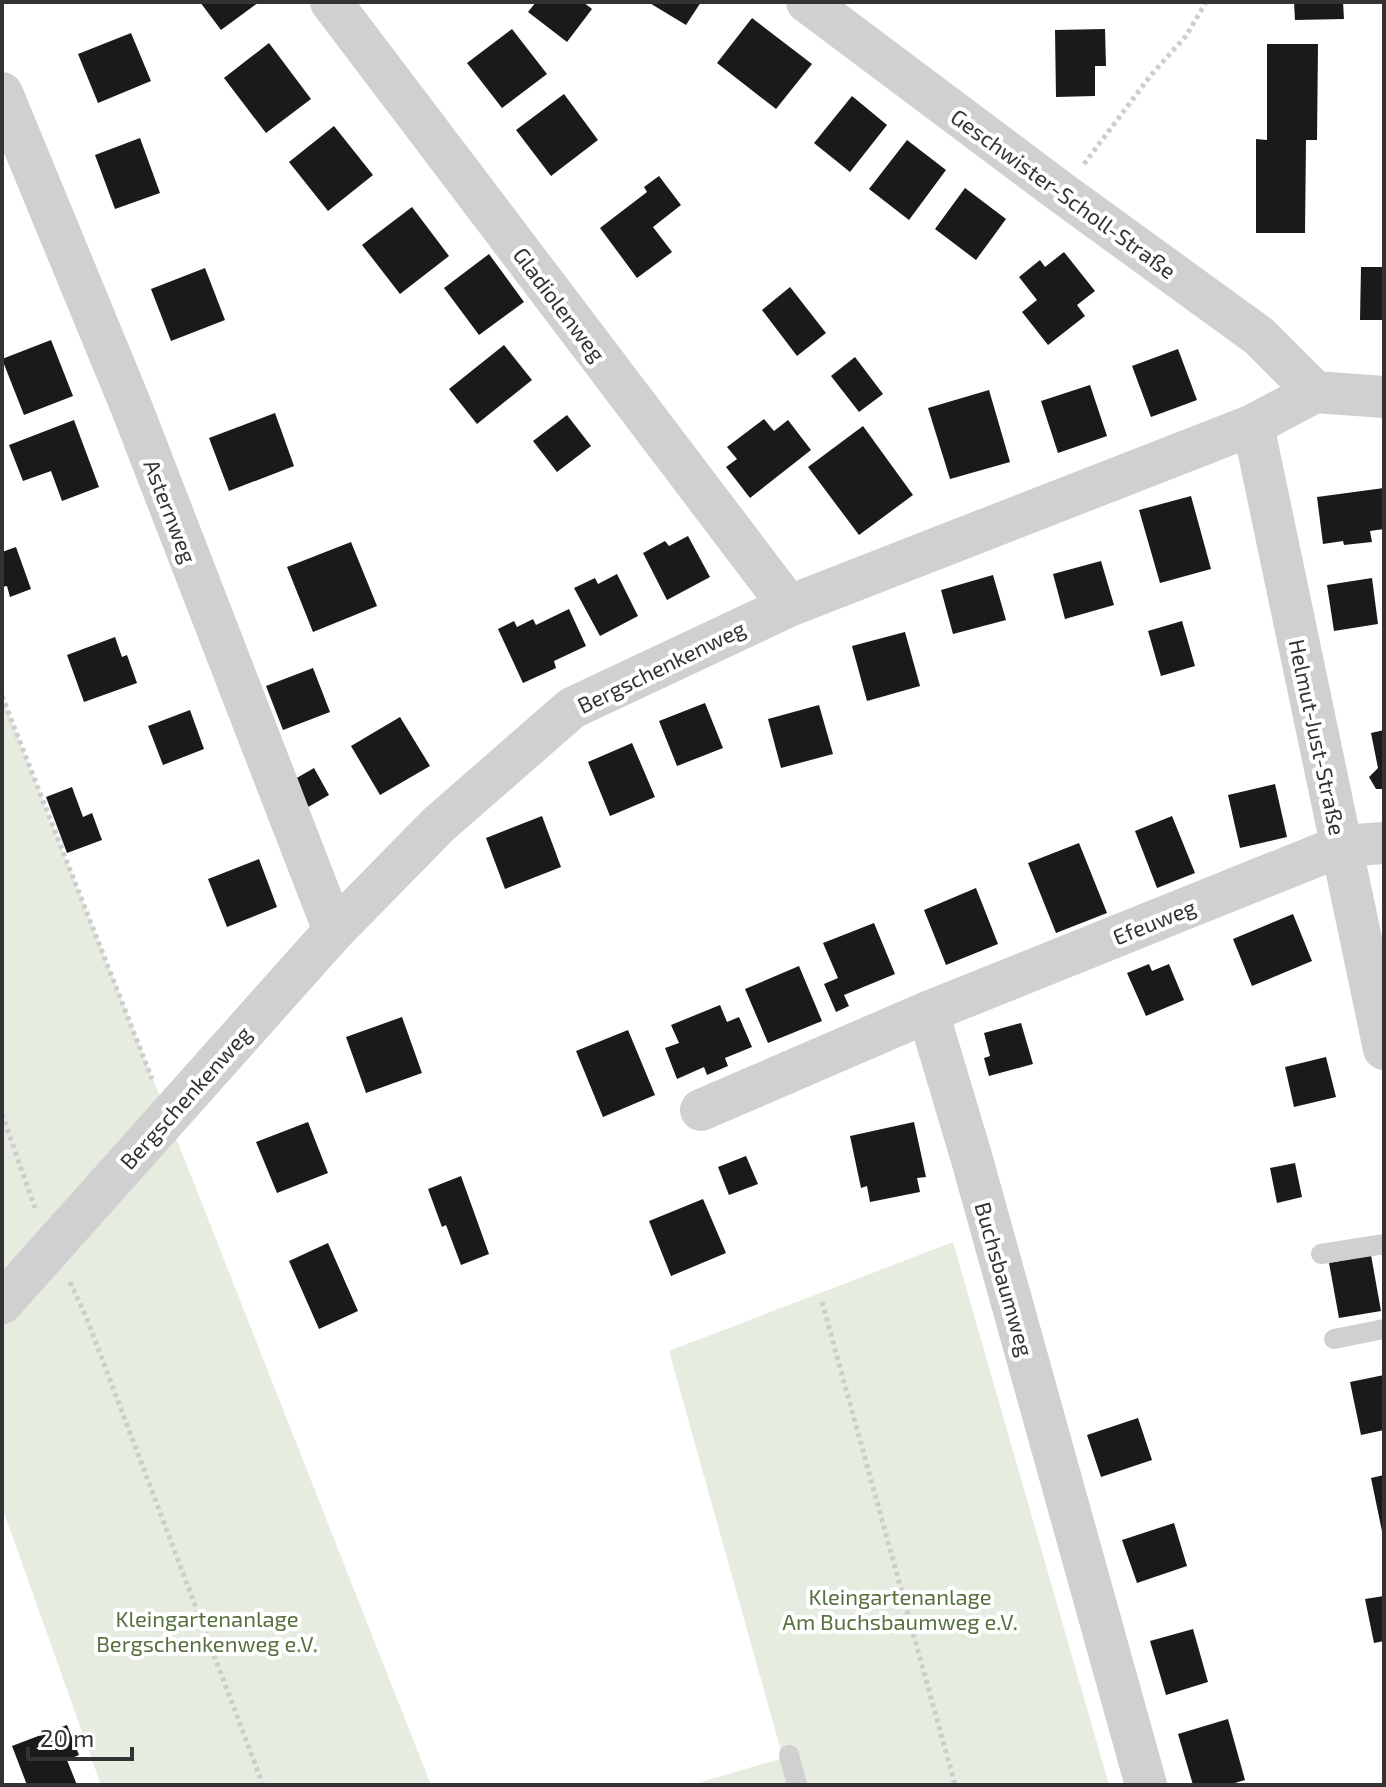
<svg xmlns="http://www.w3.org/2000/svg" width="1386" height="1787" font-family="'Exo 2',sans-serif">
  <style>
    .green { fill: #e6ecdf }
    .building { fill: #1a1a1a }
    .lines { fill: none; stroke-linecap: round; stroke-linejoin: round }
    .path { stroke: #cdcdcd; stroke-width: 5; stroke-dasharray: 4 4; stroke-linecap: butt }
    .lane { stroke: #d0d0d0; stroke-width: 20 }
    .street { stroke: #d0d0d0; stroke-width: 42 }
    .labels { text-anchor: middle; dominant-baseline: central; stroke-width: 8; stroke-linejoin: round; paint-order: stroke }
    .street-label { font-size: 22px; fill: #333; stroke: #fff }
    .park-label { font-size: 22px; fill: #56703f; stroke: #fff }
  </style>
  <rect width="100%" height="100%" fill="#fff"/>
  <!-- green -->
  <g class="green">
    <path d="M 2,696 L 431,1785 L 101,1785 L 2,1507 Z"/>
    <path d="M 953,1242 L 1109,1785 L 691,1785 L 783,1758 L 669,1351 Z"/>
  </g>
  <!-- building -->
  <g class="building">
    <path d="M 200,2 L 259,2 L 221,30 Z"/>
    <path d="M 536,2 L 583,2 L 592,9 L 567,42 L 528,12 Z"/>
    <path d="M 648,2 L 701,2 L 686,25 Z"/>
    <path d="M 1294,2 L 1343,2 L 1344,19 L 1295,20 Z"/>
    <path d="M 752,18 L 812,64 L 776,109 L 717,63 Z"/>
    <path d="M 512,29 L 547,74 L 502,108 L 467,63 Z"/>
    <path d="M 1105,29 L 1106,66 L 1095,66 L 1095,96 L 1056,97 L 1055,30 Z"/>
    <path d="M 131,33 L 151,81 L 98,103 L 78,54 Z"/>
    <path d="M 269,43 L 311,99 L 266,133 L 224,78 Z"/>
    <path d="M 1267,44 L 1318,44 L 1317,140 L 1306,140 L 1305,233 L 1256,233 L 1256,139 L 1267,140 Z"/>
    <path d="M 564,94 L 598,140 L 551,176 L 516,130 Z"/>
    <path d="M 852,96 L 887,125 L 850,172 L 814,143 Z"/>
    <path d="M 334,126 L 373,175 L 328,211 L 289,162 Z"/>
    <path d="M 140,138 L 160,193 L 115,209 L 95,155 Z"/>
    <path d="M 907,140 L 946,170 L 909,220 L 869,189 Z"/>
    <path d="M 659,176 L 681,205 L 653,227 L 672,252 L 637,278 L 600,228 L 647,192 L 644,187 Z"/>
    <path d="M 965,188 L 1006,219 L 976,260 L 935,229 Z"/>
    <path d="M 412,207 L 449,256 L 400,294 L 362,245 Z"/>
    <path d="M 1064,252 L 1095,291 L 1077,305 L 1085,316 L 1048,345 L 1022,312 L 1037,300 L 1019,277 L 1040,260 L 1045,267 Z"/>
    <path d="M 489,254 L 524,302 L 479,335 L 444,288 Z"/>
    <path d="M 1361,267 L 1384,267 L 1384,320 L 1360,320 Z"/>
    <path d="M 205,268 L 225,320 L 171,341 L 151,289 Z"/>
    <path d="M 790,287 L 826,333 L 797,356 L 762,310 Z"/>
    <path d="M 51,340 L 73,396 L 24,415 L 2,359 Z"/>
    <path d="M 504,345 L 532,380 L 477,424 L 449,389 Z"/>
    <path d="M 1178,349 L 1197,400 L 1151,417 L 1132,366 Z"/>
    <path d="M 855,357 L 883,394 L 859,412 L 831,376 Z"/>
    <path d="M 1090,385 L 1107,436 L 1058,453 L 1041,401 Z"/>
    <path d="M 989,390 L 1010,462 L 950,479 L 928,408 Z"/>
    <path d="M 275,413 L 294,466 L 229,491 L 209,438 Z"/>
    <path d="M 567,415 L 591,446 L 557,472 L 533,441 Z"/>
    <path d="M 764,419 L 774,431 L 788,420 L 811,450 L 750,498 L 726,467 L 737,459 L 727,447 Z"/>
    <path d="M 74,420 L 99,487 L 62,501 L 51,471 L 23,481 L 9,445 Z"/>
    <path d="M 863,426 L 913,495 L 859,535 L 808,467 Z"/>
    <path d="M 1384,488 L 1384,529 L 1370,531 L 1372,542 L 1344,545 L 1343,541 L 1323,544 L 1317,497 Z"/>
    <path d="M 1191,496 L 1211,569 L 1160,583 L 1139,510 Z"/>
    <path d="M 688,536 L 710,577 L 667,600 L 643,553 L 665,541 L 669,546 Z"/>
    <path d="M 351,542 L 377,606 L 313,632 L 287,567 Z"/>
    <path d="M 16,547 L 31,589 L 10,597 L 7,586 L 2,587 L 2,552 Z"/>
    <path d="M 1101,561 L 1114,605 L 1065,619 L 1053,574 Z"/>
    <path d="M 617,574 L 638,616 L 600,636 L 574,588 L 595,578 L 598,584 Z"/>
    <path d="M 993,575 L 1006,620 L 953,634 L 941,590 Z"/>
    <path d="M 1372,578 L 1378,624 L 1334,631 L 1327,585 Z"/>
    <path d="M 569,609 L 586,646 L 554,661 L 556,668 L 523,683 L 498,629 L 514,621 L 517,627 L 533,619 L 536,625 Z"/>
    <path d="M 1182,621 L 1195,666 L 1161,676 L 1148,631 Z"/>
    <path d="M 905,632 L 920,686 L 867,701 L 852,646 Z"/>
    <path d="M 115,637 L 122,657 L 127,655 L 137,683 L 84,702 L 67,655 Z"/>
    <path d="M 313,668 L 330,712 L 283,730 L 266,686 Z"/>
    <path d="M 705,703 L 723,748 L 677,766 L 659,721 Z"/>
    <path d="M 819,705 L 833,754 L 781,768 L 768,719 Z"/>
    <path d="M 190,710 L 204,749 L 163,765 L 148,726 Z"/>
    <path d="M 400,717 L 430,766 L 380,795 L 351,746 Z"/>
    <path d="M 1384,730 L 1384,789 L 1376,789 L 1369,777 L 1378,768 L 1371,733 Z"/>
    <path d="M 632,743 L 655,797 L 610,816 L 588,762 Z"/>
    <path d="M 314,768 L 329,795 L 303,810 L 288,783 Z"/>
    <path d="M 1275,784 L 1287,837 L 1240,848 L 1228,795 Z"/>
    <path d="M 72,787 L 83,817 L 92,813 L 102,840 L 67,853 L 46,797 Z"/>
    <path d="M 542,816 L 561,867 L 505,889 L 486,838 Z"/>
    <path d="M 1172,816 L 1195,873 L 1157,888 L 1135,831 Z"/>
    <path d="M 1079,843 L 1107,913 L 1056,933 L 1028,863 Z"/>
    <path d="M 259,859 L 277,907 L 227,927 L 208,879 Z"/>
    <path d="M 976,888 L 998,944 L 946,965 L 924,910 Z"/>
    <path d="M 1293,914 L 1312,961 L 1252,986 L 1233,939 Z"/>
    <path d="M 874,923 L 895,974 L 844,995 L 849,1006 L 836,1012 L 824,984 L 838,978 L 823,943 Z"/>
    <path d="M 1149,964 L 1152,971 L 1169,964 L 1184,1000 L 1146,1016 L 1127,973 Z"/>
    <path d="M 799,966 L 822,1021 L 768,1043 L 745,989 Z"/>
    <path d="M 720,1005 L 727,1022 L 739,1017 L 752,1047 L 725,1058 L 728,1066 L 707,1075 L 704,1067 L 677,1079 L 665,1048 L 679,1043 L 671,1025 Z"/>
    <path d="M 402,1017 L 422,1073 L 366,1093 L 346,1037 Z"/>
    <path d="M 1021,1023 L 1033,1064 L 989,1076 L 984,1058 L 990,1056 L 984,1033 Z"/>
    <path d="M 628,1030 L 655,1095 L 603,1117 L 576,1051 Z"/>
    <path d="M 1326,1057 L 1336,1097 L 1294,1107 L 1285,1067 Z"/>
    <path d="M 308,1122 L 328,1173 L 277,1193 L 256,1142 Z"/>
    <path d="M 914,1122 L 926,1177 L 917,1178 L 920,1192 L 870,1202 L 867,1186 L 861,1188 L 850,1136 Z"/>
    <path d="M 746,1156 L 758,1184 L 729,1195 L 718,1167 Z"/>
    <path d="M 1295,1163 L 1302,1197 L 1277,1203 L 1270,1168 Z"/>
    <path d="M 461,1176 L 489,1254 L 461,1265 L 446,1225 L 442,1227 L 428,1189 Z"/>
    <path d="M 703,1199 L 726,1253 L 671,1276 L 649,1221 Z"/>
    <path d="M 328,1243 L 358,1311 L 319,1329 L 289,1261 Z"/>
    <path d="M 1371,1255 L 1381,1311 L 1339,1318 L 1329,1263 Z"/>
    <path d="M 1384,1375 L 1384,1430 L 1361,1435 L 1350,1382 Z"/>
    <path d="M 1138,1418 L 1152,1460 L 1101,1477 L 1087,1435 Z"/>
    <path d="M 1384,1475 L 1384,1536 L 1383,1536 L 1371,1478 Z"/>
    <path d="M 1174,1523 L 1187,1566 L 1137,1583 L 1122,1540 Z"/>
    <path d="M 1384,1596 L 1384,1641 L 1374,1643 L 1365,1599 Z"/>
    <path d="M 1193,1629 L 1208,1682 L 1166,1695 L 1150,1641 Z"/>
    <path d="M 1228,1719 L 1245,1780 L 1228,1785 L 1193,1785 L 1178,1734 Z"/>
    <path d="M 67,1725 L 79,1755 L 67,1760 L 77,1785 L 27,1785 L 12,1746 Z"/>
  </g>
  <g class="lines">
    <!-- path -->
    <g class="path">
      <path d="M 1084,164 L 1151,75 L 1186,36 L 1206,2"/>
      <path d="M 2,696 L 152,1079"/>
      <path d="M 2,1114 L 35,1208"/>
      <path d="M 70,1282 L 87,1319 L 263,1785"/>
      <path d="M 822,1302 L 955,1785"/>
    </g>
    <!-- lane -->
    <g class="lane">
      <path d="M 1321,1254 L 1384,1244"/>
      <path d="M 1334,1339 L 1384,1329"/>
      <path d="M 789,1755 L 797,1785"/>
    </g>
    <!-- street -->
    <g class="street">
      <path d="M 331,2 L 789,606"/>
      <path d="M 807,2 L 1062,193 L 1259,336 L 1315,392"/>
      <path d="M 2,93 L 131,406 L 334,931"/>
      <path d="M 1253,425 L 1384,1049"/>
      <path d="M 928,1012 L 1341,846 L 1384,843"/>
      <path d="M 701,1110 L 928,1012 L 971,1156 L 1146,1785"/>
      <path d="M 2,1303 L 334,931 L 438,825 L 572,708 L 789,606 L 1253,425 L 1315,392 L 1384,397"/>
    </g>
  </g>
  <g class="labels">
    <!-- street labels -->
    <g class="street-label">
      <text transform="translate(1064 193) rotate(36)">Geschwister-Scholl-Straße</text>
      <text transform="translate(560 304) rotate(53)">Gladiolenweg</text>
      <text transform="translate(171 511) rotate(69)">Asternweg</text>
      <text transform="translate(661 666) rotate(-26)">Bergschenkenweg</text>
      <text transform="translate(1318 737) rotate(78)">Helmut-Just-Straße</text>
      <text transform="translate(1154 921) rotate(-22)">Efeuweg</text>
      <text transform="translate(185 1097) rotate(-48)">Bergschenkenweg</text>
      <text transform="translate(1005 1279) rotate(74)">Buchsbaumweg</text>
    </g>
    <!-- park labels -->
    <g class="park-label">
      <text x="900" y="1596">Kleingartenanlage<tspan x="900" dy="25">Am Buchsbaumweg e.V.</tspan></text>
      <text x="207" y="1618">Kleingartenanlage<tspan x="207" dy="25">Bergschenkenweg e.V.</tspan></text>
    </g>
  </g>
  <!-- border -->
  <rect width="1386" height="1787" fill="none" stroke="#333333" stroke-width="8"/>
  <!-- scale -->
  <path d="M28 1747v12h104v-12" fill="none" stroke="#333333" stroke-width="4"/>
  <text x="40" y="1747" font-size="24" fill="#333333" stroke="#ffffff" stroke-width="6" paint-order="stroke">20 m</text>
</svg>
